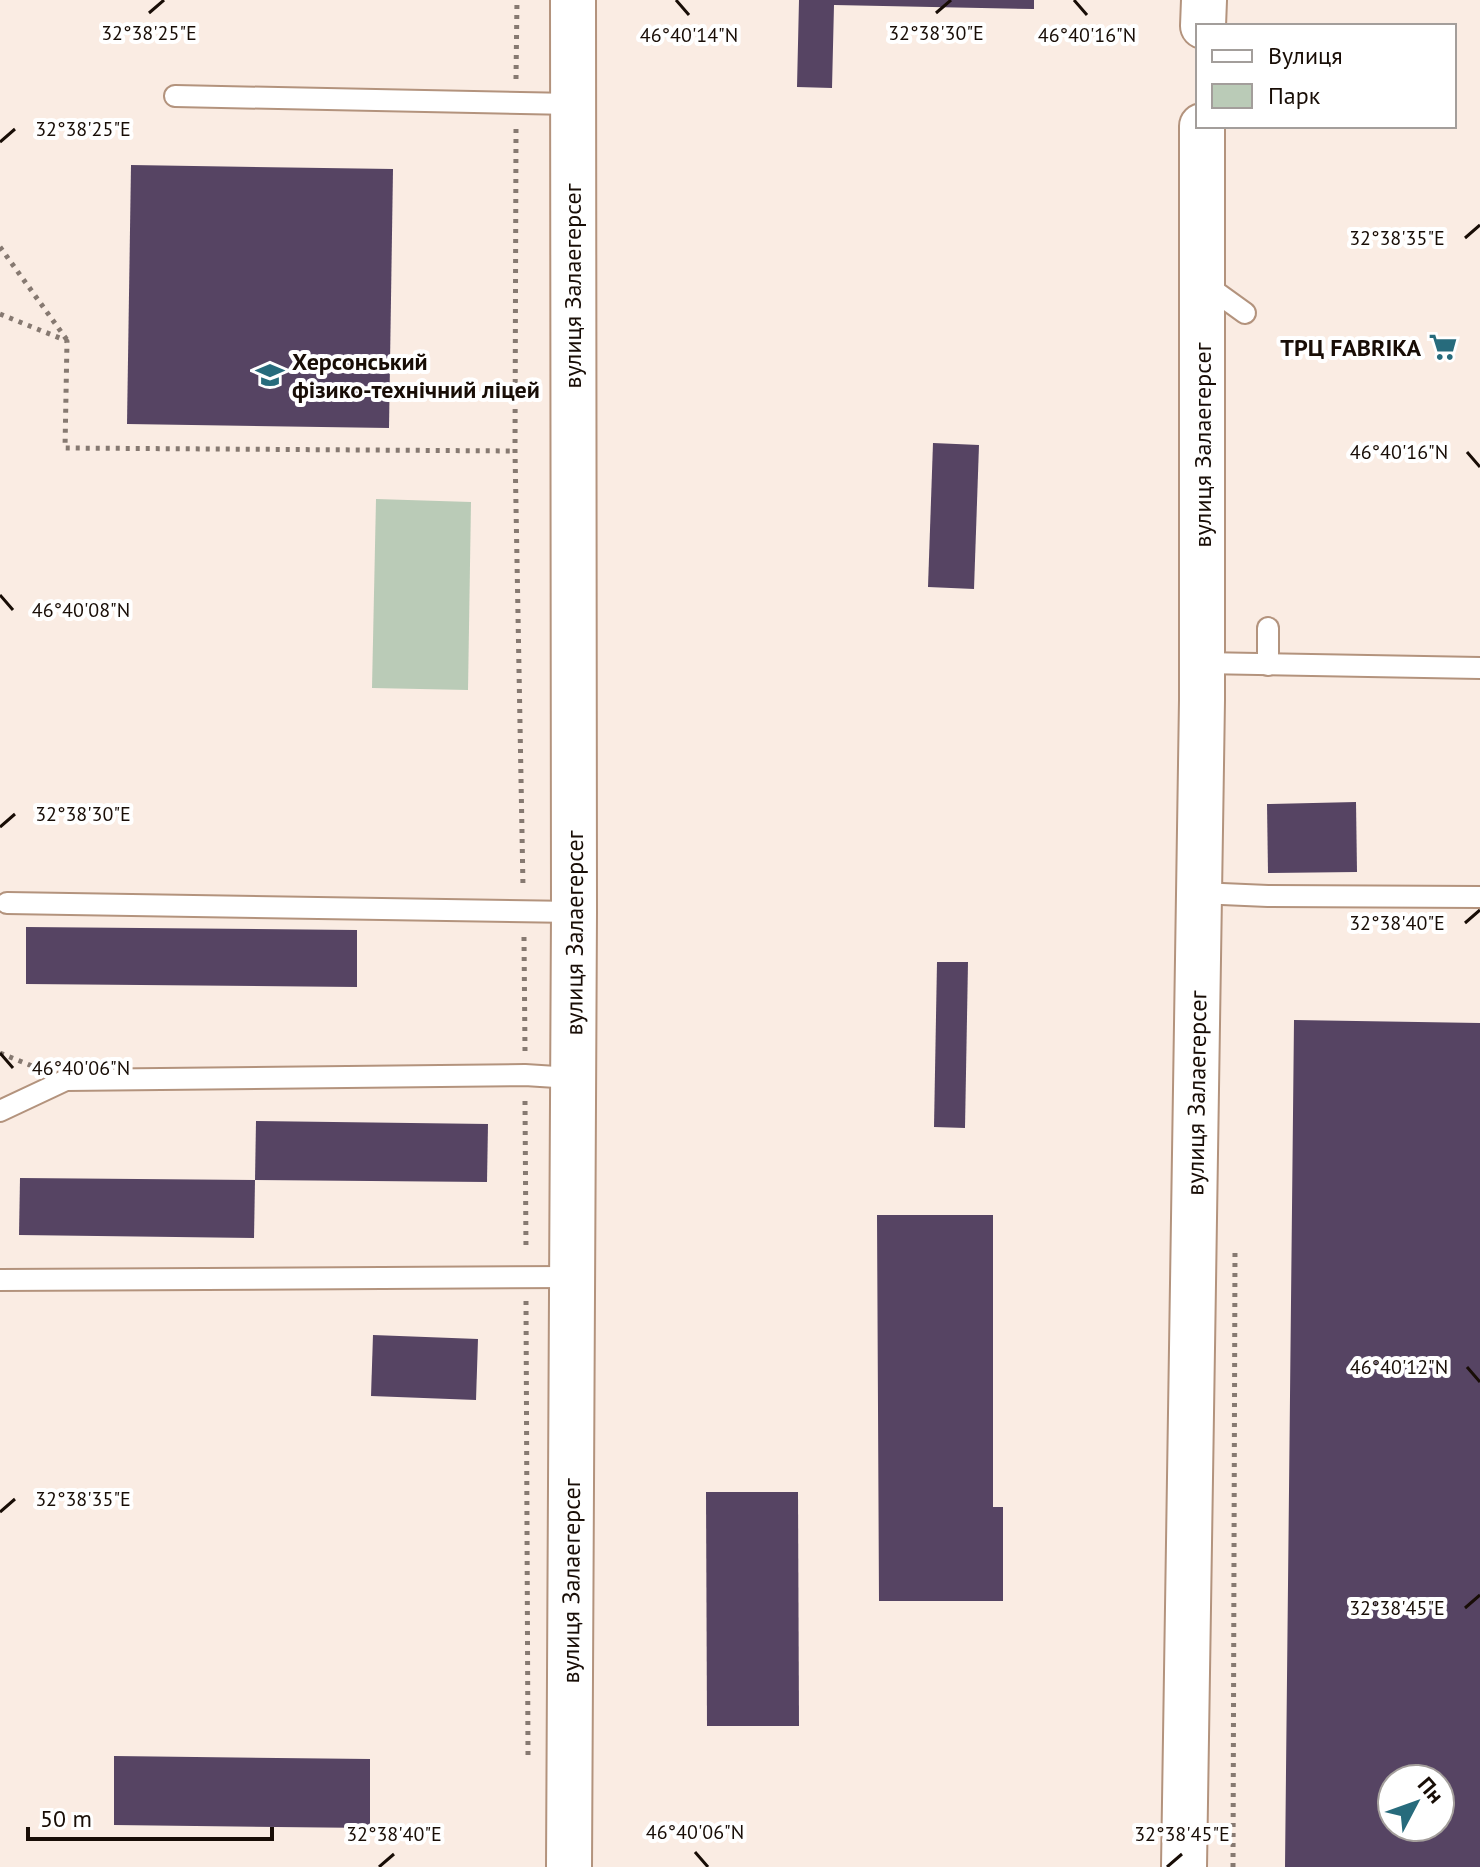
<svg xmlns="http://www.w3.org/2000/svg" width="1480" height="1867" font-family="'PT Sans',sans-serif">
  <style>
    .green { fill: #bacbb7 }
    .building { fill: #564463; fill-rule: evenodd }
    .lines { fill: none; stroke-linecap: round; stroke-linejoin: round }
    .service-casing { stroke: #b3937d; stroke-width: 24 }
    .secondary-casing { stroke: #b3937d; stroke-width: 48 }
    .path { stroke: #867971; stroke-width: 5; stroke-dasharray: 4 6; stroke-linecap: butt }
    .service { stroke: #fff; stroke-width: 20 }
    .secondary { stroke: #fff; stroke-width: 44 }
    .ticks { fill: none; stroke: #180d06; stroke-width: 3 }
    .labels { text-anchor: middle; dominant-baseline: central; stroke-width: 8; stroke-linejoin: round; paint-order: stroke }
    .street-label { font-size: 24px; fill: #180d06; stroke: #fff }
    .poi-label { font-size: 24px; font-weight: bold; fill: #180d06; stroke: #fff; text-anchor: end }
    .ticks-label { font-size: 20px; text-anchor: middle; fill: #180d06; stroke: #fff; stroke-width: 8; stroke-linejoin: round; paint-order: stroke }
  </style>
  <rect width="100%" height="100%" fill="#faece3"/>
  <!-- green -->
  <path class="green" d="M 376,499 L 471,502 L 468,690 L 372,688 Z"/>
  <!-- building -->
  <g class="building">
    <path d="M 799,0 L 1034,0 L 1034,9 L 834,5 L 832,88 L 797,87 Z"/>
    <path d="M 131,165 L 393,169 L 389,428 L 127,424 Z"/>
    <path d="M 933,443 L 979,445 L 974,589 L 928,587 Z"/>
    <path d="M 1356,802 L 1357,872 L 1268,873 L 1267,804 Z"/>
    <path d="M 26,927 L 357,930 L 357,987 L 26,984 Z"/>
    <path d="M 937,962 L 968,962 L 965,1128 L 934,1127 Z"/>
    <path d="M 1294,1020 L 1480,1023 L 1480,1867 L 1285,1867 ZM 1392,1779 L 1440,1779 L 1440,1827 L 1392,1827 Z"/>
    <path d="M 256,1121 L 488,1124 L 487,1182 L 255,1180 Z"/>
    <path d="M 20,1178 L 255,1180 L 254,1238 L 19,1235 Z"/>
    <path d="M 877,1215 L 993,1215 L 993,1507 L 1003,1507 L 1003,1601 L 879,1601 Z"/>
    <path d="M 373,1335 L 478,1339 L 476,1400 L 371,1396 Z"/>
    <path d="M 706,1492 L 798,1492 L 799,1726 L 707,1726 Z"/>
    <path d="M 114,1756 L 370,1759 L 370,1828 L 114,1825 Z"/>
  </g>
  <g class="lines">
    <defs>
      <g id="service">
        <path d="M 175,96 L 572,104"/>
        <path d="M 1202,282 L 1245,313"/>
        <path d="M 1202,663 L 1480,668"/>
        <path d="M 1268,665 L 1268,628"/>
        <path d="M 1199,893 L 1268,896 L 1480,897"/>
        <path d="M 7,903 L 574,912"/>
        <path d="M 0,1111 L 66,1080 L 525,1075 L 572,1078"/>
        <path d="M 0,1280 L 572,1277"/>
      </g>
      <g id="secondary">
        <path d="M 1203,26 L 1204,0"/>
        <path id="s1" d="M 569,1867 L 574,912 L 573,0"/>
        <path id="s2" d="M 1184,1867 L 1202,700 L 1202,126"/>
      </g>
    </defs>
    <!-- service casing -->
    <use href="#service" class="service-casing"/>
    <!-- secondary casing -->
    <use href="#secondary" class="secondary-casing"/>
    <!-- path -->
    <g class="path">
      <path d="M 516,79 L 517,0"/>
      <path d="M 516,129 L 515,451 L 523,887"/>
      <path d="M 0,247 L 67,340"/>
      <path d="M 0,314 L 67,341 L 65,448 L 515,451"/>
      <path d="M 524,937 L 525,1051"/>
      <path d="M 0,1053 L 32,1066"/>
      <path d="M 525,1101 L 526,1251"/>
      <path d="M 526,1301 L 528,1755"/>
      <path d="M 1233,1867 L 1235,1248"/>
    </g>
    <!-- service -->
    <use href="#service" class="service"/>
    <!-- secondary -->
    <use href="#secondary" class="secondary"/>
  </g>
  <!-- ticks -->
  <path class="ticks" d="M 676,0 L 689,15M 1074,0 L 1087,15M 149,13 L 164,0M 936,13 L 951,0M 0,142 L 15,129M 1465,238 L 1480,225M 1467,452 L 1480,467M 0,595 L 13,610M 0,827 L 15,814M 1465,923 L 1480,910M 0,1053 L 13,1068M 1467,1367 L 1480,1382M 0,1512 L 15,1499M 1465,1608 L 1480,1595M 695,1852 L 708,1867M 379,1867 L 394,1854M 1167,1867 L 1182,1854"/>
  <!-- icons -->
  <defs>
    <symbol id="supermarket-bare" viewBox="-9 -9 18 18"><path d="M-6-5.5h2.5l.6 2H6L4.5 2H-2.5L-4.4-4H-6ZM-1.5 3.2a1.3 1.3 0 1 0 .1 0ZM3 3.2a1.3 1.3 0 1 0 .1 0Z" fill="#276b7c" stroke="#fff" stroke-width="2.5" paint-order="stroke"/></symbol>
    <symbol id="university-bare" viewBox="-9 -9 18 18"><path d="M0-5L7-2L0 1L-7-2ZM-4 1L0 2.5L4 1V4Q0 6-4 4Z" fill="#276b7c" stroke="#fff" stroke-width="2.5" paint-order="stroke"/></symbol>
  </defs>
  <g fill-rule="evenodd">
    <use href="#supermarket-bare" x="1423" y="327" width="40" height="40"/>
    <use href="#university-bare" x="250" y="355" width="40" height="40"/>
  </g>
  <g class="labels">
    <!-- street labels -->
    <g class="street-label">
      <text transform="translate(572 286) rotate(-90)">вулиця Залаегерсег</text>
      <text transform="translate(1202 445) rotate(-90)">вулиця Залаегерсег</text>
      <text stroke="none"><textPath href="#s1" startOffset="934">вулиця Залаегерсег</textPath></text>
      <text stroke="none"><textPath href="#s2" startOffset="774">вулиця Залаегерсег</textPath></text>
      <text stroke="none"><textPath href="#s1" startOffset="286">вулиця Залаегерсег</textPath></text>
    </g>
    <!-- poi labels -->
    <g class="poi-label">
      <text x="1421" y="347">ТРЦ FABRIKA</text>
      <text x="292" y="361" text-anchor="start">Херсонський<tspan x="292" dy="28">фізико-технічний ліцей</tspan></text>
    </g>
  </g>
  <g class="ticks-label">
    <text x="149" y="40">32°38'25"E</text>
    <text x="936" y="40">32°38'30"E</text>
    <text x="689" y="42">46°40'14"N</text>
    <text x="1087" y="42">46°40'16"N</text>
    <text x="83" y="136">32°38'25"E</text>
    <text x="1397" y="245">32°38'35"E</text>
    <text x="1399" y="459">46°40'16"N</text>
    <text x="81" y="617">46°40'08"N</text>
    <text x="83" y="821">32°38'30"E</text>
    <text x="1397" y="930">32°38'40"E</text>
    <text x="81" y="1075">46°40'06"N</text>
    <text x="1399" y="1374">46°40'12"N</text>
    <text x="83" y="1506">32°38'35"E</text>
    <text x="1397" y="1615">32°38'45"E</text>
    <text x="695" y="1839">46°40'06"N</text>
    <text x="394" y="1841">32°38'40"E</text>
    <text x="1182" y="1841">32°38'45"E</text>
  </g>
  <!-- legend -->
  <rect x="1196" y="24" width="260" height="104" fill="#ffffff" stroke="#a39e9b" stroke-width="2"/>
  <rect x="1212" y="50" width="40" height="12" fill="#ffffff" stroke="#a39e9b" stroke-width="2"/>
  <text x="1268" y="64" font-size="24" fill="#180d06">Вулиця</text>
  <rect x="1212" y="84" width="40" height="24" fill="#bacbb7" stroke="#a39e9b" stroke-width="2"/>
  <text x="1268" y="104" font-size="24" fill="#180d06">Парк</text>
  <!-- north arrow -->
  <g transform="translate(1416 1803) rotate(49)"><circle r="38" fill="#ffffff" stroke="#a39e9b" stroke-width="2"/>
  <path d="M0-6L14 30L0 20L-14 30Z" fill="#276b7c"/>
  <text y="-12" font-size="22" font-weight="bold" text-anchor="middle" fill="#180d06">Пн</text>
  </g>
  <!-- scale -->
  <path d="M28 1827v12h244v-12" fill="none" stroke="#180d06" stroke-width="4"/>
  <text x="40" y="1827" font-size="24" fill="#180d06" stroke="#ffffff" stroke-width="6" paint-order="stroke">50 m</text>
</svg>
